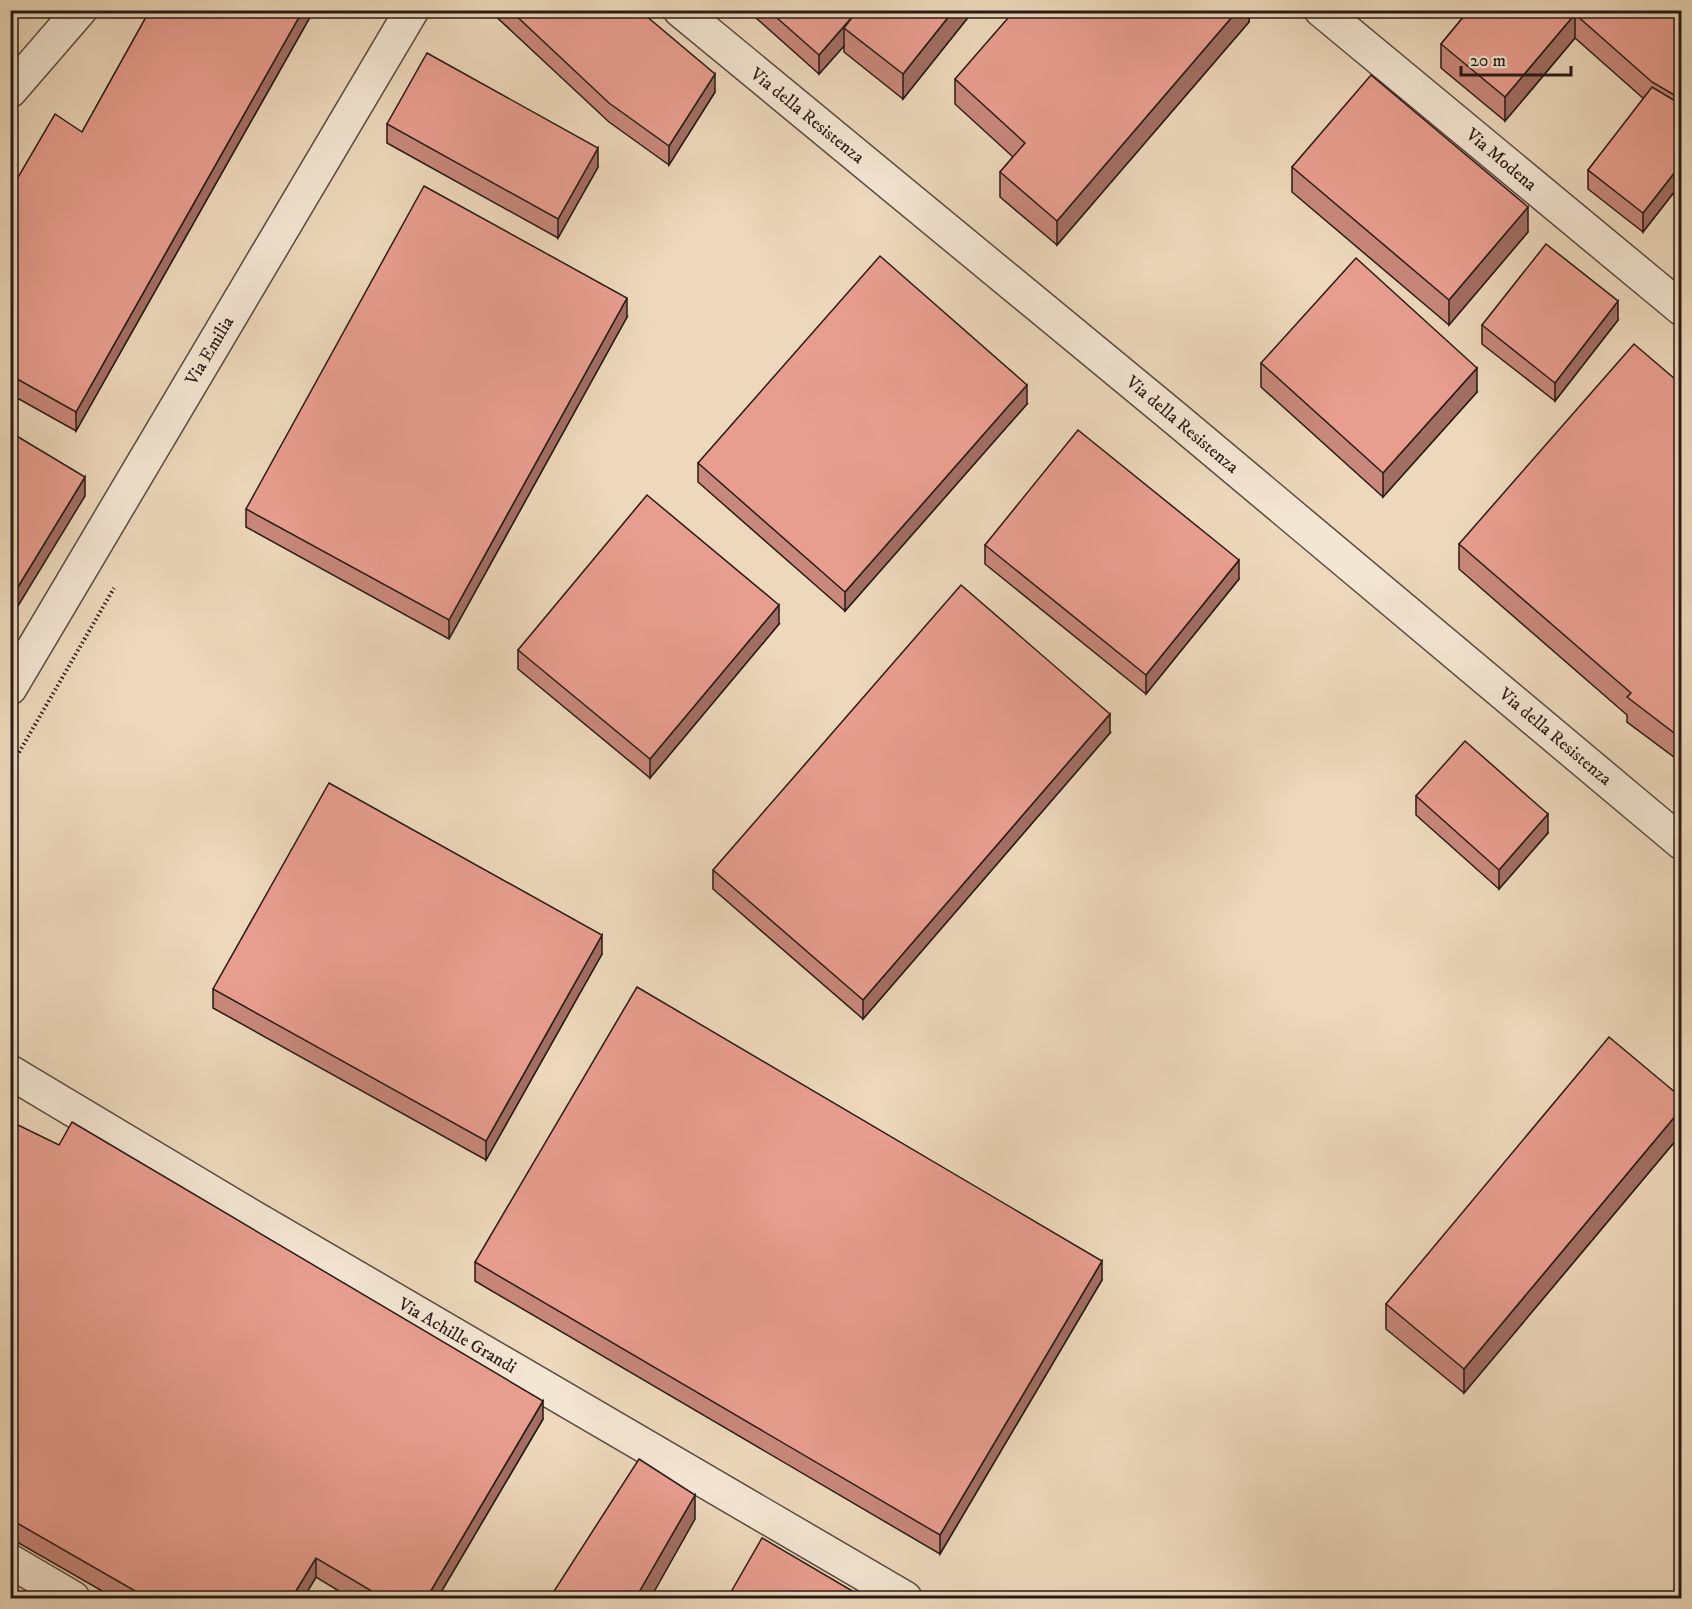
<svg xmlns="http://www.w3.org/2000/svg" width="1692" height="1609" font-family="'IM FELL DW Pica',serif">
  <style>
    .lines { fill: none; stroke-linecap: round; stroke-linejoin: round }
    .minor-casing { stroke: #5a4a3e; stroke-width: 36 }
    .tertiary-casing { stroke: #5a4a3e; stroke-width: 36 }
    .path { stroke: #291a14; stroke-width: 4; stroke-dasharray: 1.5 3; stroke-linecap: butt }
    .minor { stroke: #f3e6d3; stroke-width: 33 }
    .tertiary { stroke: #f3e6d3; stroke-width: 33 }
    .wall { fill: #c8887b; stroke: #291a14; stroke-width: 1.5 }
    .shaded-wall { fill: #a26f64; stroke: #291a14; stroke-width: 1.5 }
    .building { fill: #e89e8f; stroke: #291a14; stroke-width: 1.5 }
    .labels { text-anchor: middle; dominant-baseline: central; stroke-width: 5; stroke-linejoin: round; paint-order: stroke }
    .street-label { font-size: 18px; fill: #291a14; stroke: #f3e6d3 }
  </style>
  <rect width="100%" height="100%" fill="#edd8bb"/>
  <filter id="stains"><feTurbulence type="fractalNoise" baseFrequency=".00333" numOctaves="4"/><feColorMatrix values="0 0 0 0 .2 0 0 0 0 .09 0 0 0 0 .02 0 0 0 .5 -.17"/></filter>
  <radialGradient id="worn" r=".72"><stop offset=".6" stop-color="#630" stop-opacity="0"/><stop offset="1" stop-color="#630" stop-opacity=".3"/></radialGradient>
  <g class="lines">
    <defs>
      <g id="minor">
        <path d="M 1321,10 L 1682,309"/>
        <path d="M 10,91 L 80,10"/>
        <path d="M 10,1072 L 239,1209 L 905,1598"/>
        <path d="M 10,1561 L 73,1598"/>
      </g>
      <g id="tertiary">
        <path d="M 680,10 L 1175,418 L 1682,843"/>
        <path d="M 10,688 L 412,10"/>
      </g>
    </defs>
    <!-- minor casing -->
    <use href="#minor" class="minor-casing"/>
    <!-- tertiary casing -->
    <use href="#tertiary" class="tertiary-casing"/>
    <!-- path -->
    <path class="path" d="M 10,768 L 114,588"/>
    <!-- minor -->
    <use href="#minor" class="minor"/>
    <!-- tertiary -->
    <use href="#tertiary" class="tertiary"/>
  </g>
  <!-- wall -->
  <g class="wall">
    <path d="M 150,10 L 314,10 L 76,431 L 10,394 L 10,191 L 82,132 Z"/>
    <path d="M 489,10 L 639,10 L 715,92 L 669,165 L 609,122 Z"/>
    <path d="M 747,10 L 974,10 L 903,99 L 844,52 L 844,46 L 819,74 Z"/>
    <path d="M 1249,10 L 1249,22 L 1057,245 L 1000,197 L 1000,172 L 1013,157 L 955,104 L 955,79 Z"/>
    <path d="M 1469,10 L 1682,10 L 1682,182 L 1643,232 L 1588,189 L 1588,170 L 1644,99 L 1575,38 L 1505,121 L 1441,68 L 1441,44 Z"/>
    <path d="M 387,124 L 598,167 L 558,238 L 387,143 Z"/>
    <path d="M 1292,167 L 1528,232 L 1449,325 L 1292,192 Z"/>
    <path d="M 627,317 L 449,639 L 246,527 L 246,509 Z"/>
    <path d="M 1618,320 L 1555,401 L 1482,344 L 1482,325 Z"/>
    <path d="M 1261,363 L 1477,392 L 1383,497 L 1261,387 Z"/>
    <path d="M 1682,385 L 1682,763 L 1627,722 L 1627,715 L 1459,569 L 1459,544 Z"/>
    <path d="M 1027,404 L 845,611 L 698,482 L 698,463 Z"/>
    <path d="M 985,545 L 1239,579 L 1146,694 L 985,564 Z"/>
    <path d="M 779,624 L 650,778 L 518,669 L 518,650 Z"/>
    <path d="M 1110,733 L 863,1019 L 713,889 L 713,870 Z"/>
    <path d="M 1416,796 L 1548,833 L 1499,889 L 1416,815 Z"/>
    <path d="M 602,954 L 486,1160 L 213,1008 L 213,989 Z"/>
    <path d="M 1682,1098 L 1682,1133 L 1464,1393 L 1386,1329 L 1386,1304 Z"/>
    <path d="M 10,1138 L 543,1419 L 437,1599 L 352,1599 L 316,1577 L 303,1599 L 116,1599 L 10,1538 Z"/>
    <path d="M 475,1262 L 1102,1280 L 940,1554 L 475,1281 Z"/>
  </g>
  <!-- shaded-wall -->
  <g class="shaded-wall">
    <path d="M 303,10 L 314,10 L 76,431 L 76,412 Z"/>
    <path d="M 859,10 L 844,28 L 844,46 L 819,74 L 819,55 Z"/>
    <path d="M 954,10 L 974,10 L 903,99 L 903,74 Z"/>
    <path d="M 1238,10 L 1249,10 L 1249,22 L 1057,245 L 1057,221 Z"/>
    <path d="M 1575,14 L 1575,38 L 1505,121 L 1505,97 Z"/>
    <path d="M 715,74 L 715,92 L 669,165 L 669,146 Z"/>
    <path d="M 598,148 L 598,167 L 558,238 L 558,219 Z"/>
    <path d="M 1682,163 L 1682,182 L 1643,232 L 1643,213 Z"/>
    <path d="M 1528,207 L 1528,232 L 1449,325 L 1449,300 Z"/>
    <path d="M 627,298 L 627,317 L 449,639 L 449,620 Z"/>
    <path d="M 1618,301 L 1618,320 L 1555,401 L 1555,383 Z"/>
    <path d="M 1477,368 L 1477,392 L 1383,497 L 1383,473 Z"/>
    <path d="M 1027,385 L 1027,404 L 845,611 L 845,592 Z"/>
    <path d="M 85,477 L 85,496 L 10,619 L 10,600 Z"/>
    <path d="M 1239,560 L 1239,579 L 1146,694 L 1146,675 Z"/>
    <path d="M 779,605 L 779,624 L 650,778 L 650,759 Z"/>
    <path d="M 1110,714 L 1110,733 L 863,1019 L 863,1000 Z"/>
    <path d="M 1548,814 L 1548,833 L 1499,889 L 1499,870 Z"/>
    <path d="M 602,935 L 602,954 L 486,1160 L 486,1141 Z"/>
    <path d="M 1682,1108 L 1682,1133 L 1464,1393 L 1464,1369 Z"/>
    <path d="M 1102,1261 L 1102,1280 L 940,1554 L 940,1535 Z"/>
    <path d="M 543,1401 L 543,1419 L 437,1599 L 426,1599 Z"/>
    <path d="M 695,1495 L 695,1519 L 650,1599 L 635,1599 Z"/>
    <path d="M 316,1558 L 316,1577 L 303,1599 L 291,1599 Z"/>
  </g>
  <!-- building -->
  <g class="building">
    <path d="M 150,10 L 303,10 L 76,412 L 10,375 L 10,191 L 55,114 L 82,132 Z"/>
    <path d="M 510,10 L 639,10 L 715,74 L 669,146 L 609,103 Z"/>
    <path d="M 768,10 L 858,10 L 819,55 Z"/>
    <path d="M 858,10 L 954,10 L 903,74 L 844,28 Z"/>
    <path d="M 1015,10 L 1238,10 L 1057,221 L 1000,172 L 1025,143 L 955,79 Z"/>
    <path d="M 1469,10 L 1682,10 L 1682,98 L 1681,99 L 1652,82 L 1575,14 L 1505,97 L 1441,44 Z"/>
    <path d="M 427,53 L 598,148 L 558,219 L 387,124 Z"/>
    <path d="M 1371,75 L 1528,207 L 1449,300 L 1292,167 Z"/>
    <path d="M 1652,87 L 1682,105 L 1682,163 L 1643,213 L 1588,170 Z"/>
    <path d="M 424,186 L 627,298 L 449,620 L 246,509 Z"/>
    <path d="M 1546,244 L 1618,301 L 1555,383 L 1482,325 Z"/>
    <path d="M 880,256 L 1027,385 L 845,592 L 698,463 Z"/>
    <path d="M 1356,258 L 1477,368 L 1383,473 L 1261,363 Z"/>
    <path d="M 1634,344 L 1682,385 L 1682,739 L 1627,697 L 1631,693 L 1459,544 Z"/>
    <path d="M 1078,430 L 1239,560 L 1146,675 L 985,545 Z"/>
    <path d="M 10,432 L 85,477 L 10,600 Z"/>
    <path d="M 647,495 L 779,605 L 650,759 L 518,650 Z"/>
    <path d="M 961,585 L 1110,714 L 863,1000 L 713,870 Z"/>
    <path d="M 1465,741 L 1548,814 L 1499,870 L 1416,796 Z"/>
    <path d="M 329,783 L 602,935 L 486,1141 L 213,989 Z"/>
    <path d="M 637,987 L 1102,1261 L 940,1535 L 475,1262 Z"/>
    <path d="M 1609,1037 L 1682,1098 L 1682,1108 L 1464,1369 L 1386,1304 Z"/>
    <path d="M 72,1122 L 543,1401 L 426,1599 L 385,1599 L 316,1558 L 291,1599 L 149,1599 L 10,1519 L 10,1138 L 18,1125 L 59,1145 Z"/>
    <path d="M 639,1459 L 695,1495 L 635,1599 L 549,1599 Z"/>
    <path d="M 762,1538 L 866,1599 L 727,1599 Z"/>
  </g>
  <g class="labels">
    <!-- street labels -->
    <g class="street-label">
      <text transform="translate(807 116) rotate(39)">Via della Resistenza</text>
      <text transform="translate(1501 160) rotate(40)">Via Modena</text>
      <text transform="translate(210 351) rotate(-59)">Via Emilia</text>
      <text transform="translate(1182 425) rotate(40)">Via della Resistenza</text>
      <text transform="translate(1555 737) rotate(40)">Via della Resistenza</text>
      <text transform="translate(457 1336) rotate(30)">Via Achille Grandi</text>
    </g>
  </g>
  <!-- margin -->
  <rect width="1692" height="1609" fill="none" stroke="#edd8bb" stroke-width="36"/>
  <rect x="12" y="12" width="1668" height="1585" fill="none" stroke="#291a14" stroke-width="3"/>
  <rect x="18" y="18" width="1656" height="1573" fill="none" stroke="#291a14" stroke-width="1.5"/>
  <!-- scale -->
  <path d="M1461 66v9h110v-9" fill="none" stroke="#291a14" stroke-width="3"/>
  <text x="1470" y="66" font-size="18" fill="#291a14" stroke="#f3e6d3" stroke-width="4.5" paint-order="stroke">20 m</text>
  <rect width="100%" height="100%" filter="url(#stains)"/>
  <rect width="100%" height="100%" fill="url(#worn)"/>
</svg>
